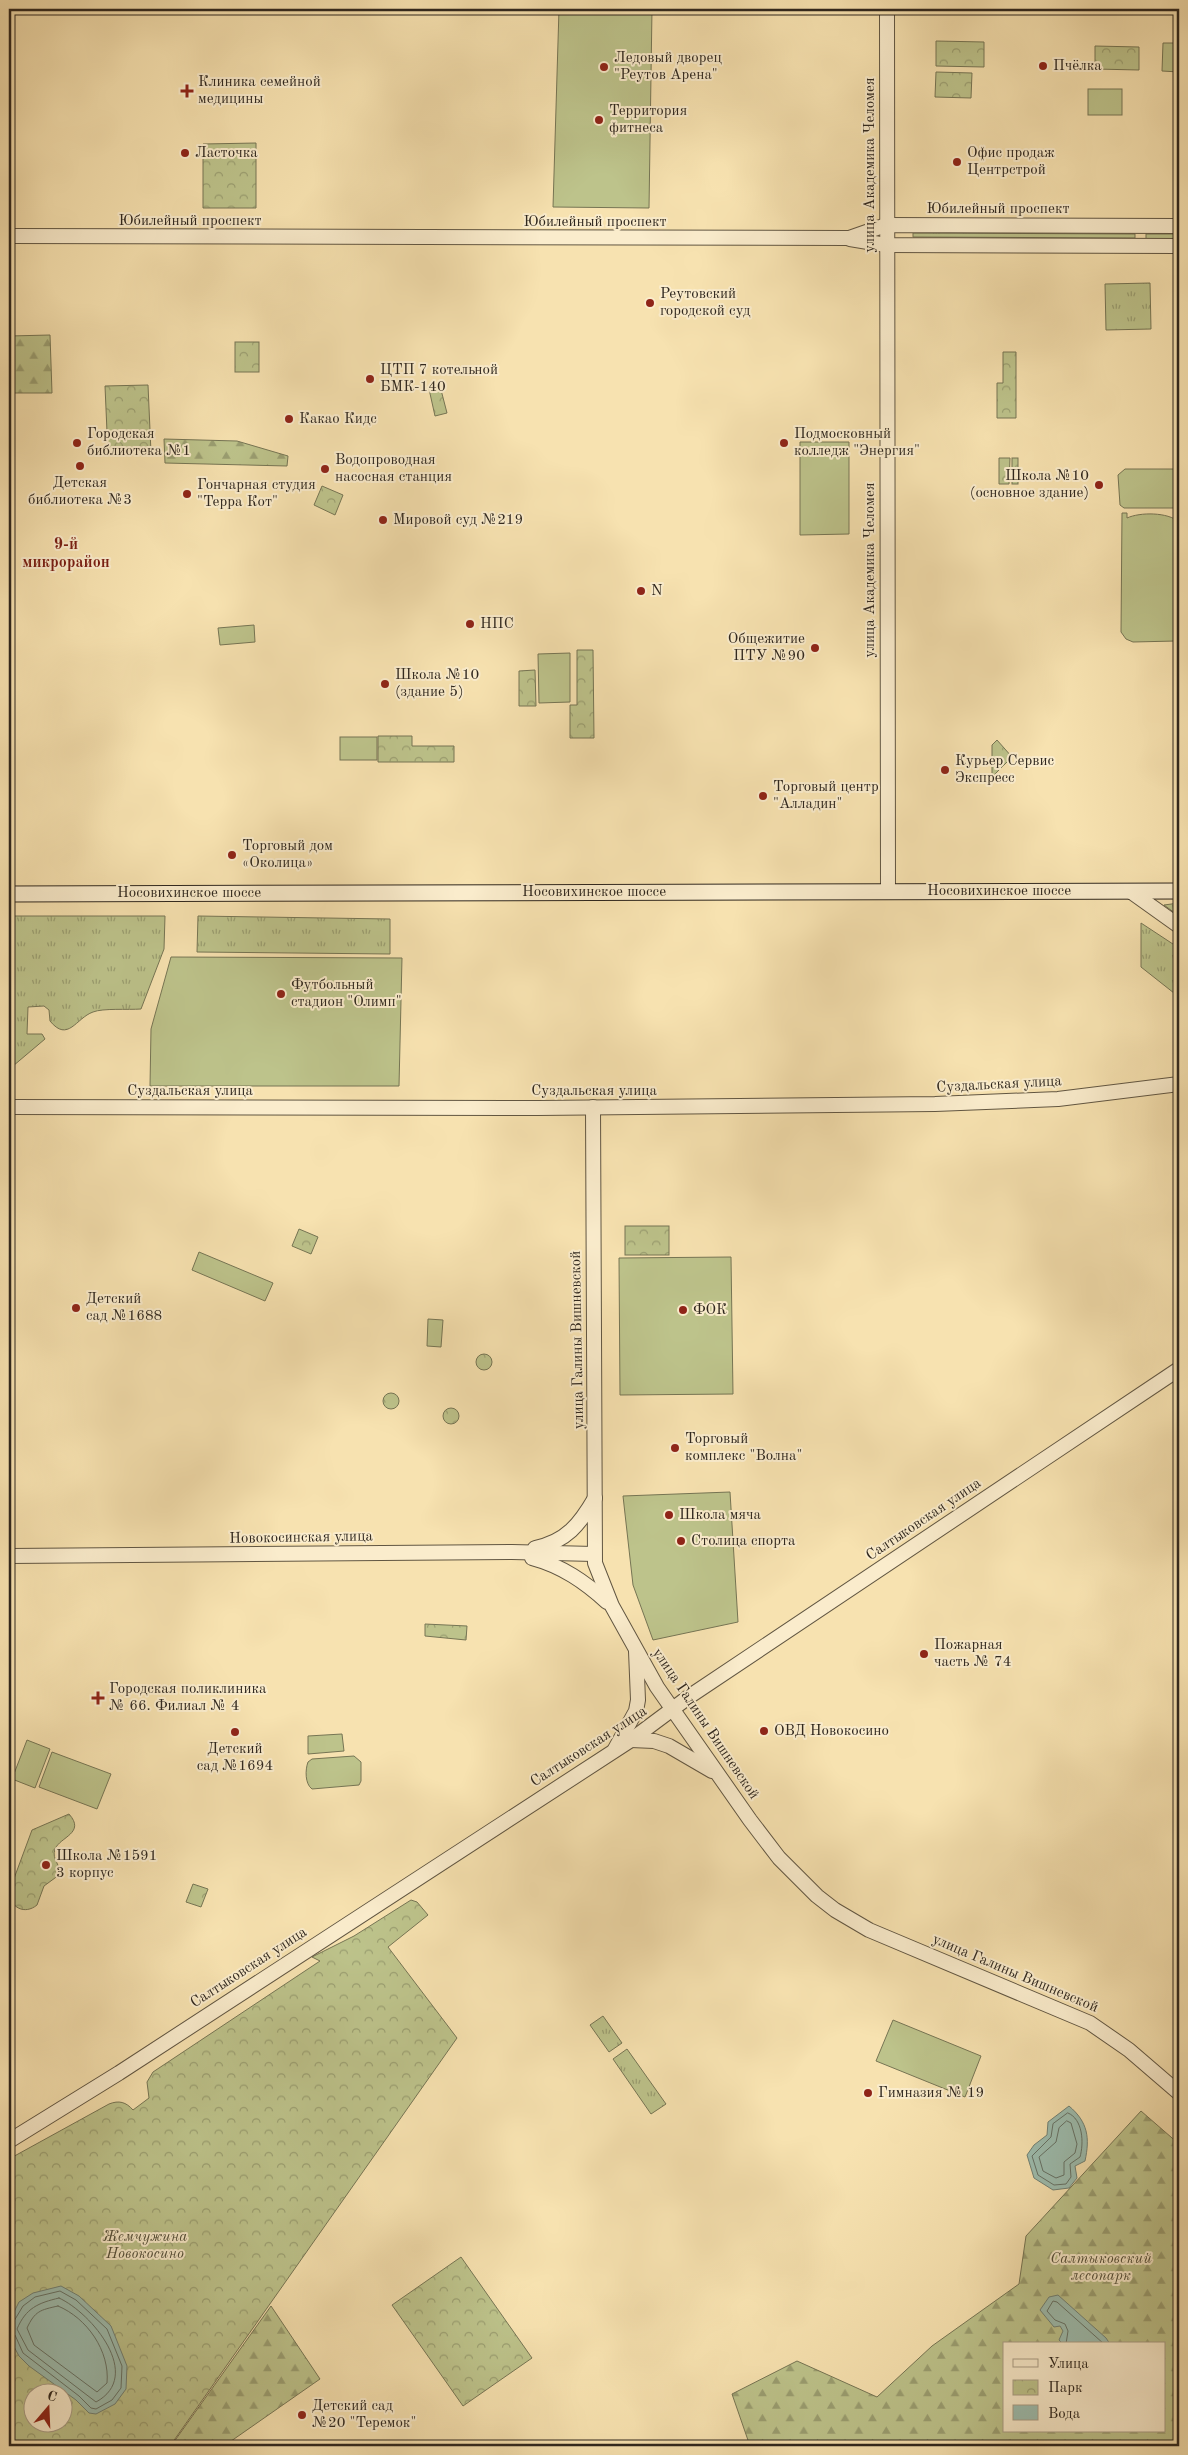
<svg xmlns="http://www.w3.org/2000/svg" width="1188" height="2455" font-family="'Old Standard TT',serif">
  <style>
    .grass { fill: url(#grass-tufts); stroke: #767554 }
    .forest { fill: url(#forest-firs); stroke: #767554; fill-rule: evenodd }
    .park { fill: url(#park-crowns); stroke: #767554; fill-rule: evenodd }
    .pitch { fill: #bdc38b; stroke: #767554 }
    .water { fill: #9dbdaf; stroke: #718175 }
    .lines { fill: none; stroke-linecap: round; stroke-linejoin: round }
    .shore { stroke: #667266; stroke-width: 1 }
    .tertiary-casing { stroke: #615642; stroke-width: 16 }
    .secondary-casing { stroke: #2f271e; stroke-width: 17 }
    .tertiary { stroke: #faeccc; stroke-width: 14 }
    .secondary { stroke: #faeccc; stroke-width: 15 }
    .poi-dot { fill: #8f2418; stroke: #faeccc; stroke-width: 2 }
    .labels { text-anchor: middle; dominant-baseline: central; stroke-width: 4; stroke-linejoin: round; paint-order: stroke }
    .poi-label { font-size: 15px; fill: #2f271e; stroke: #faeccc; text-anchor: start }
    .street-label { font-size: 15px; fill: #2f271e; stroke: #faeccc }
    .park-label { font-size: 15px; font-style: italic; fill: #524e39; stroke: #faeccc }
    .neighbourhood-label { font-size: 16px; font-weight: bold; fill: #7a1f14; stroke: #faeccc }
  </style>
  <defs>
    <pattern id="grass-tufts" width="24" height="20" patternUnits="userSpaceOnUse" patternTransform="scale(1.25)"><rect width="24" height="20" fill="#bdc38b"/><path d="M3 7l-1-3M5 7V3M7 7l1-3M15 17l-1-3M17 17v-4M19 17l1-3" fill="none" stroke="#9a9e71"/></pattern>
    <pattern id="forest-firs" width="22" height="20" patternUnits="userSpaceOnUse" patternTransform="scale(1.25)"><rect width="22" height="20" fill="#bdc38b"/><path d="M5 1l3.5 6h-7zM16 11l3.5 6h-7z" fill="#9a9e71"/></pattern>
    <pattern id="park-crowns" width="20" height="18" patternUnits="userSpaceOnUse" patternTransform="scale(1.25)"><rect width="20" height="18" fill="#bdc38b"/><path d="M2 6a3 3 0 1 1 6 0M12 15a3 3 0 1 1 6 0" fill="none" stroke="#9a9e71"/></pattern>
  </defs>
  <rect width="100%" height="100%" fill="#f7e2b0"/>
  <filter id="stains"><feTurbulence type="fractalNoise" baseFrequency=".004" numOctaves="4"/><feColorMatrix values="0 0 0 0 .2 0 0 0 0 .09 0 0 0 0 .02 0 0 0 .5 -.17"/></filter>
  <radialGradient id="worn" r=".72"><stop offset=".6" stop-color="#630" stop-opacity="0"/><stop offset="1" stop-color="#630" stop-opacity=".3"/></radialGradient>
  <!-- grass -->
  <g class="grass">
    <path d="M 913,233 L 1135,234 L 1135,238 L 913,237 Z"/>
    <rect x="1146" y="234" width="33" height="5"/>
    <path d="M 1150,283 L 1151,329 L 1106,330 L 1105,284 Z"/>
    <path d="M 1179,903 L 1179,916 L 1164,905 Z"/>
    <path d="M 9,916 L 165,916 L 164,949 L 141,1009 C 128,1010 103,1008 93,1012 C 76,1018 68,1043 50,1021 L 49,1010 L 44,1006 L 28,1007 L 27,1034 L 42,1034 L 45,1039 L 13,1066 L 9,1066 Z"/>
    <path d="M 198,916 L 390,919 L 390,954 L 197,952 Z"/>
    <path d="M 1141,923 L 1179,948 L 1179,997 L 1141,967 Z"/>
    <path d="M 603,2016 L 622,2043 L 609,2052 L 590,2025 Z"/>
    <path d="M 627,2049 L 666,2104 L 651,2114 L 613,2059 Z"/>
  </g>
  <!-- forest -->
  <g class="forest">
    <path d="M 50,335 L 52,393 L 9,393 L 9,336 Z"/>
    <path d="M 164,439 L 237,441 L 288,456 L 287,466 L 165,463 Z"/>
    <path d="M 1141,2111 L 1179,2144 L 1179,2446 L 750,2446 L 732,2394 L 797,2361 L 877,2397 L 932,2346 L 1019,2284 L 1026,2236 ZM 1004,2344 L 1164,2344 L 1164,2431 L 1004,2431 Z"/>
    <path d="M 271,2306 L 320,2379 L 224,2446 L 171,2446 Z"/>
  </g>
  <!-- park -->
  <g class="park">
    <path d="M 936,41 L 984,42 L 984,67 L 936,66 Z"/>
    <path d="M 1095,46 L 1139,47 L 1139,70 L 1095,69 Z"/>
    <path d="M 936,72 L 972,73 L 971,98 L 935,97 Z"/>
    <path d="M 256,143 L 256,208 L 203,208 L 203,144 Z"/>
    <rect x="235" y="342" width="24" height="30"/>
    <path d="M 1003,352 L 1016,352 L 1016,418 L 997,418 L 997,383 L 1003,383 Z"/>
    <path d="M 148,385 L 151,453 L 108,455 L 105,386 Z"/>
    <path d="M 440,386 L 447,413 L 435,416 L 429,389 Z"/>
    <path d="M 999,458 L 1010,458 L 1009,484 L 999,484 Z"/>
    <rect x="1012" y="458" width="6" height="26"/>
    <path d="M 322,486 L 343,495 L 335,515 L 314,505 Z"/>
    <path d="M 577,650 L 593,650 L 594,738 L 570,738 L 570,705 L 577,705 Z"/>
    <path d="M 535,670 L 536,706 L 519,706 L 519,671 Z"/>
    <path d="M 378,736 L 412,736 L 412,746 L 454,746 L 454,762 L 378,762 Z"/>
    <path d="M 997,740 L 1012,757 L 992,777 L 992,745 Z"/>
    <rect x="625" y="1226" width="44" height="29"/>
    <path d="M 299,1229 L 318,1237 L 311,1254 L 292,1246 Z"/>
    <circle cx="484" cy="1362" r="8"/>
    <circle cx="391" cy="1401" r="8"/>
    <circle cx="451" cy="1416" r="8"/>
    <path d="M 425,1624 L 467,1626 L 466,1640 L 425,1636 Z"/>
    <path d="M 69,1814 C 86,1833 60,1837 55,1849 C 51,1860 62,1865 59,1875 L 44,1886 L 37,1905 C 25,1915 10,1908 9,1892 L 32,1830 Z"/>
    <path d="M 193,1884 L 208,1889 L 201,1907 L 186,1902 Z"/>
    <path d="M 411,1900 L 417,1902 L 428,1915 L 388,1947 L 457,2038 L 170,2446 L 9,2446 L 9,2159 L 109,2104 C 119,2100 126,2102 133,2110 L 149,2098 L 147,2082 L 153,2072 L 320,1961 L 312,1957 L 354,1936 ZM 32,2392 L 62,2392 L 62,2422 L 32,2422 Z"/>
    <path d="M 461,2257 L 532,2358 L 463,2406 L 392,2305 Z"/>
  </g>
  <!-- pitch -->
  <g class="pitch">
    <path d="M 559,9 L 652,9 L 649,208 L 553,207 Z"/>
    <path d="M 1163,43 L 1179,43 L 1179,72 L 1162,71 Z"/>
    <rect x="1088" y="89" width="34" height="26"/>
    <path d="M 800,442 L 849,442 L 849,534 L 800,535 Z"/>
    <path d="M 1125,469 L 1179,469 L 1179,508 L 1124,508 L 1120,505 L 1118,475 Z"/>
    <path d="M 1122,513 L 1127,513 L 1127,518 C 1140,512 1168,512 1179,522 L 1179,636 L 1176,641 L 1133,642 L 1126,639 L 1121,632 Z"/>
    <path d="M 254,625 L 255,642 L 220,645 L 218,628 Z"/>
    <path d="M 570,653 L 570,702 L 539,703 L 538,654 Z"/>
    <rect x="340" y="737" width="37" height="23"/>
    <path d="M 171,957 L 402,958 L 399,1086 L 150,1086 L 151,1029 Z"/>
    <path d="M 199,1252 L 273,1283 L 265,1301 L 192,1270 Z"/>
    <path d="M 731,1257 L 733,1394 L 620,1395 L 619,1258 Z"/>
    <path d="M 428,1319 L 443,1320 L 441,1347 L 427,1346 Z"/>
    <path d="M 730,1492 L 738,1622 L 653,1640 L 633,1585 L 623,1496 Z"/>
    <path d="M 342,1734 L 344,1751 L 308,1754 L 308,1736 Z"/>
    <path d="M 27,1740 L 50,1749 L 35,1788 L 12,1779 Z"/>
    <path d="M 52,1752 L 111,1774 L 97,1809 L 39,1787 Z"/>
    <path d="M 354,1756 L 361,1762 L 361,1781 L 359,1785 L 312,1789 C 305,1784 305,1770 308,1762 L 312,1759 Z"/>
    <path d="M 893,2020 L 981,2056 L 965,2097 L 876,2061 Z"/>
  </g>
  <!-- water -->
  <g class="water">
    <path d="M 1069,2106 C 1088,2122 1090,2138 1085,2161 L 1075,2166 L 1077,2178 L 1069,2188 L 1053,2190 L 1034,2178 L 1027,2155 L 1034,2145 L 1047,2135 L 1048,2122 Z"/>
    <path d="M 61,2286 L 79,2296 L 111,2326 L 127,2366 L 126,2389 L 115,2404 L 96,2414 L 89,2413 L 76,2400 L 29,2366 L 19,2356 L 12,2343 L 10,2320 L 19,2302 L 33,2293 Z"/>
    <path d="M 1058,2295 L 1106,2338 L 1110,2344 L 1063,2344 L 1059,2340 L 1063,2331 L 1060,2326 L 1054,2327 L 1040,2310 L 1049,2297 Z"/>
  </g>
  <g class="lines">
    <!-- shore -->
    <g class="shore">
      <path d="M 1068,2113 C 1083,2119 1084,2143 1080,2157 L 1070,2164 L 1071,2177 L 1066,2184 L 1054,2185 L 1038,2175 L 1032,2156 L 1051,2137 L 1053,2124 Z"/>
      <path d="M 1067,2121 L 1071,2123 L 1077,2144 L 1075,2153 L 1064,2162 L 1064,2175 L 1056,2178 L 1043,2171 L 1039,2157 L 1056,2142 L 1059,2128 Z"/>
      <path d="M 59,2298 C 92,2313 144,2376 96,2402 L 28,2350 L 17,2329 C 26,2308 38,2303 59,2298 Z"/>
      <path d="M 58,2306 C 87,2318 110,2351 107,2383 L 97,2392 L 34,2345 L 27,2328 C 35,2311 40,2310 58,2306 Z"/>
      <path d="M 9,2323 L 14,2321 L 23,2306 L 35,2297 L 60,2291 L 76,2300 L 107,2329 L 122,2366 L 121,2388 L 112,2400 L 96,2409 L 91,2408 L 79,2396 L 23,2353 L 15,2335 L 9,2333"/>
      <path d="M 1066,2344 L 1068,2331 L 1065,2324 L 1055,2320 L 1047,2311 L 1053,2301 L 1057,2302 L 1104,2344"/>
    </g>
    <defs>
      <g id="tertiary">
        <path d="M 887,9 L 888,892"/>
        <path d="M 9,236 L 849,238 L 886,225 L 1179,226"/>
        <path d="M 850,239 L 886,245 L 1179,246"/>
        <path d="M 1130,891 L 1179,926"/>
        <path d="M 9,1107 L 538,1108 L 935,1104 L 1058,1099 L 1179,1084"/>
        <path d="M 593,1107 L 595,1563 L 612,1606 L 657,1687 L 750,1820 L 779,1858 L 817,1896 L 835,1910 L 869,1930 L 1090,2023 L 1129,2050 L 1179,2093"/>
        <path d="M 535,1548 C 566,1542 580,1524 595,1498"/>
        <path d="M 9,1556 L 512,1552 L 594,1554"/>
        <path d="M 532,1558 C 562,1566 585,1582 607,1602"/>
        <path d="M 631,1740 L 654,1741 L 669,1746 L 712,1771"/>
        <path d="M 615,1749 L 636,1711 L 638,1700 L 636,1651"/>
        <path d="M 9,2141 L 119,2073 L 631,1740 L 690,1696 L 1179,1369"/>
      </g>
      <path id="secondary" d="M 9,894 L 1179,891"/>
    </defs>
    <!-- tertiary casing -->
    <use href="#tertiary" class="tertiary-casing"/>
    <!-- secondary casing -->
    <use href="#secondary" class="secondary-casing"/>
    <!-- tertiary -->
    <use href="#tertiary" class="tertiary"/>
    <!-- secondary -->
    <use href="#secondary" class="secondary"/>
  </g>
  <!-- markers -->
  <g class="poi-dot">
    <circle cx="1043" cy="66" r="5"/>
    <circle cx="604" cy="67" r="5"/>
    <path d="M184.5 83.5h5v5h5v5h-5v5h-5v-5h-5v-5h5z"/>
    <circle cx="599" cy="120" r="5"/>
    <circle cx="185" cy="153" r="5"/>
    <circle cx="957" cy="162" r="5"/>
    <circle cx="650" cy="303" r="5"/>
    <circle cx="370" cy="379" r="5"/>
    <circle cx="289" cy="419" r="5"/>
    <circle cx="77" cy="443" r="5"/>
    <circle cx="784" cy="443" r="5"/>
    <circle cx="80" cy="466" r="5"/>
    <circle cx="325" cy="469" r="5"/>
    <circle cx="1099" cy="485" r="5"/>
    <circle cx="187" cy="494" r="5"/>
    <circle cx="383" cy="520" r="5"/>
    <circle cx="641" cy="591" r="5"/>
    <circle cx="470" cy="624" r="5"/>
    <circle cx="815" cy="648" r="5"/>
    <circle cx="385" cy="684" r="5"/>
    <circle cx="945" cy="770" r="5"/>
    <circle cx="763" cy="796" r="5"/>
    <circle cx="232" cy="855" r="5"/>
    <circle cx="281" cy="994" r="5"/>
    <circle cx="76" cy="1308" r="5"/>
    <circle cx="683" cy="1310" r="5"/>
    <circle cx="675" cy="1448" r="5"/>
    <circle cx="669" cy="1515" r="5"/>
    <circle cx="681" cy="1541" r="5"/>
    <circle cx="924" cy="1654" r="5"/>
    <path d="M95.5 1690.5h5v5h5v5h-5v5h-5v-5h-5v-5h5z"/>
    <circle cx="764" cy="1731" r="5"/>
    <circle cx="235" cy="1732" r="5"/>
    <circle cx="46" cy="1865" r="5"/>
    <circle cx="868" cy="2093" r="5"/>
    <circle cx="302" cy="2415" r="5"/>
  </g>
  <g class="labels">
    <!-- poi labels -->
    <g class="poi-label">
      <text x="614" y="58">Ледовый дворец<tspan x="614" dy="17">"Реутов Арена"</tspan></text>
      <text x="1053" y="66">Пчёлка</text>
      <text x="198" y="82">Клиника семейной<tspan x="198" dy="17">медицины</tspan></text>
      <text x="609" y="111">Территория<tspan x="609" dy="17">фитнеса</tspan></text>
      <text x="195" y="153">Ласточка</text>
      <text x="967" y="153">Офис продаж<tspan x="967" dy="17">Центрстрой</tspan></text>
      <text x="660" y="294">Реутовский<tspan x="660" dy="17">городской суд</tspan></text>
      <text x="380" y="370">ЦТП 7 котельной<tspan x="380" dy="17">БМК-140</tspan></text>
      <text x="299" y="419">Какао Кидс</text>
      <text x="87" y="434">Городская<tspan x="87" dy="17">библиотека №1</tspan></text>
      <text x="794" y="434">Подмосковный<tspan x="794" dy="17">колледж "Энергия"</tspan></text>
      <text x="335" y="460">Водопроводная<tspan x="335" dy="17">насосная станция</tspan></text>
      <text x="1089" y="476" text-anchor="end">Школа №10<tspan x="1089" dy="17">(основное здание)</tspan></text>
      <text x="80" y="483" text-anchor="middle">Детская<tspan x="80" dy="17">библиотека №3</tspan></text>
      <text x="197" y="485">Гончарная студия<tspan x="197" dy="17">"Терра Кот"</tspan></text>
      <text x="393" y="520">Мировой суд №219</text>
      <text x="651" y="591">N</text>
      <text x="480" y="624">НПС</text>
      <text x="805" y="639" text-anchor="end">Общежитие<tspan x="805" dy="17">ПТУ №90</tspan></text>
      <text x="395" y="675">Школа №10<tspan x="395" dy="17">(здание 5)</tspan></text>
      <text x="955" y="761">Курьер Сервис<tspan x="955" dy="17">Экспресс</tspan></text>
      <text x="773" y="787">Торговый центр<tspan x="773" dy="17">"Алладин"</tspan></text>
      <text x="242" y="846">Торговый дом<tspan x="242" dy="17">«Околица»</tspan></text>
      <text x="291" y="985">Футбольный<tspan x="291" dy="17">стадион "Олимп"</tspan></text>
      <text x="86" y="1299">Детский<tspan x="86" dy="17">сад №1688</tspan></text>
      <text x="693" y="1310">ФОК</text>
      <text x="685" y="1439">Торговый<tspan x="685" dy="17">комплекс "Волна"</tspan></text>
      <text x="679" y="1515">Школа мяча</text>
      <text x="691" y="1541">Столица спорта</text>
      <text x="934" y="1645">Пожарная<tspan x="934" dy="17">часть № 74</tspan></text>
      <text x="109" y="1689">Городская поликлиника<tspan x="109" dy="17">№ 66. Филиал № 4</tspan></text>
      <text x="774" y="1731">ОВД Новокосино</text>
      <text x="235" y="1749" text-anchor="middle">Детский<tspan x="235" dy="17">сад №1694</tspan></text>
      <text x="56" y="1856">Школа №1591<tspan x="56" dy="17">3 корпус</tspan></text>
      <text x="878" y="2093">Гимназия № 19</text>
      <text x="312" y="2406">Детский сад<tspan x="312" dy="17">№20 "Теремок"</tspan></text>
    </g>
    <!-- street labels -->
    <g class="street-label">
      <text transform="translate(870 165) rotate(-90)">улица Академика Челомея</text>
      <text x="998" y="209">Юбилейный проспект</text>
      <text x="190" y="221">Юбилейный проспект</text>
      <text x="595" y="222">Юбилейный проспект</text>
      <text transform="translate(870 570) rotate(-90)">улица Академика Челомея</text>
      <text x="999" y="891">Носовихинское шоссе</text>
      <text x="594" y="892">Носовихинское шоссе</text>
      <text x="189" y="893">Носовихинское шоссе</text>
      <text transform="translate(999 1085) rotate(-3)">Суздальская улица</text>
      <text x="190" y="1091">Суздальская улица</text>
      <text x="594" y="1091">Суздальская улица</text>
      <text transform="translate(578 1340) rotate(-91)">улица Галины Вишневской</text>
      <text transform="translate(924 1520) rotate(-34)">Салтыковская улица</text>
      <text transform="translate(301 1538) rotate(-1)">Новокосинская улица</text>
      <text transform="translate(705 1724) rotate(56)">улица Галины Вишневской</text>
      <text transform="translate(589 1747) rotate(-33)">Салтыковская улица</text>
      <text transform="translate(249 1968) rotate(-33)">Салтыковская улица</text>
      <text transform="translate(1015 1974) rotate(23)">улица Галины Вишневской</text>
    </g>
    <!-- park labels -->
    <g class="park-label">
      <text x="145" y="2237">Жемчужина<tspan x="145" dy="17">Новокосино</tspan></text>
      <text x="1101" y="2259">Салтыковский<tspan x="1101" dy="17">лесопарк</tspan></text>
    </g>
    <!-- neighbourhood labels -->
    <g class="neighbourhood-label">
      <text x="66" y="545">9-й<tspan x="66" dy="18">микрорайон</tspan></text>
    </g>
  </g>
  <!-- margin -->
  <rect width="1188" height="2455" fill="none" stroke="#f7e2b0" stroke-width="30"/>
  <rect x="10" y="10" width="1168" height="2435" fill="none" stroke="#2f271e" stroke-width="2.5"/>
  <rect x="15" y="15" width="1158" height="2425" fill="none" stroke="#2f271e"/>
  <!-- legend -->
  <rect x="1003" y="2342" width="162" height="90" fill="#faeccc" stroke="#a99d86"/>
  <rect x="1013" y="2359" width="25" height="8" fill="#faeccc" stroke="#a99d86"/>
  <text x="1048" y="2368" font-size="15" fill="#2f271e">Улица</text>
  <rect x="1013" y="2380" width="25" height="15" fill="url(#park-crowns)" stroke="#a99d86"/>
  <text x="1048" y="2392" font-size="15" fill="#2f271e">Парк</text>
  <rect x="1013" y="2405" width="25" height="15" fill="#9dbdaf" stroke="#a99d86"/>
  <text x="1048" y="2418" font-size="15" fill="#2f271e">Вода</text>
  <!-- north arrow -->
  <g transform="translate(48 2408) rotate(19)"><circle r="24" fill="#faeccc" stroke="#a99d86"/>
  <path d="M0-4L9 19L0 12L-9 19Z" fill="#8f2418"/>
  <text y="-8" font-size="14" font-weight="bold" text-anchor="middle" fill="#2f271e">С</text>
  </g>
  <rect width="100%" height="100%" filter="url(#stains)"/>
  <rect width="100%" height="100%" fill="url(#worn)"/>
</svg>
